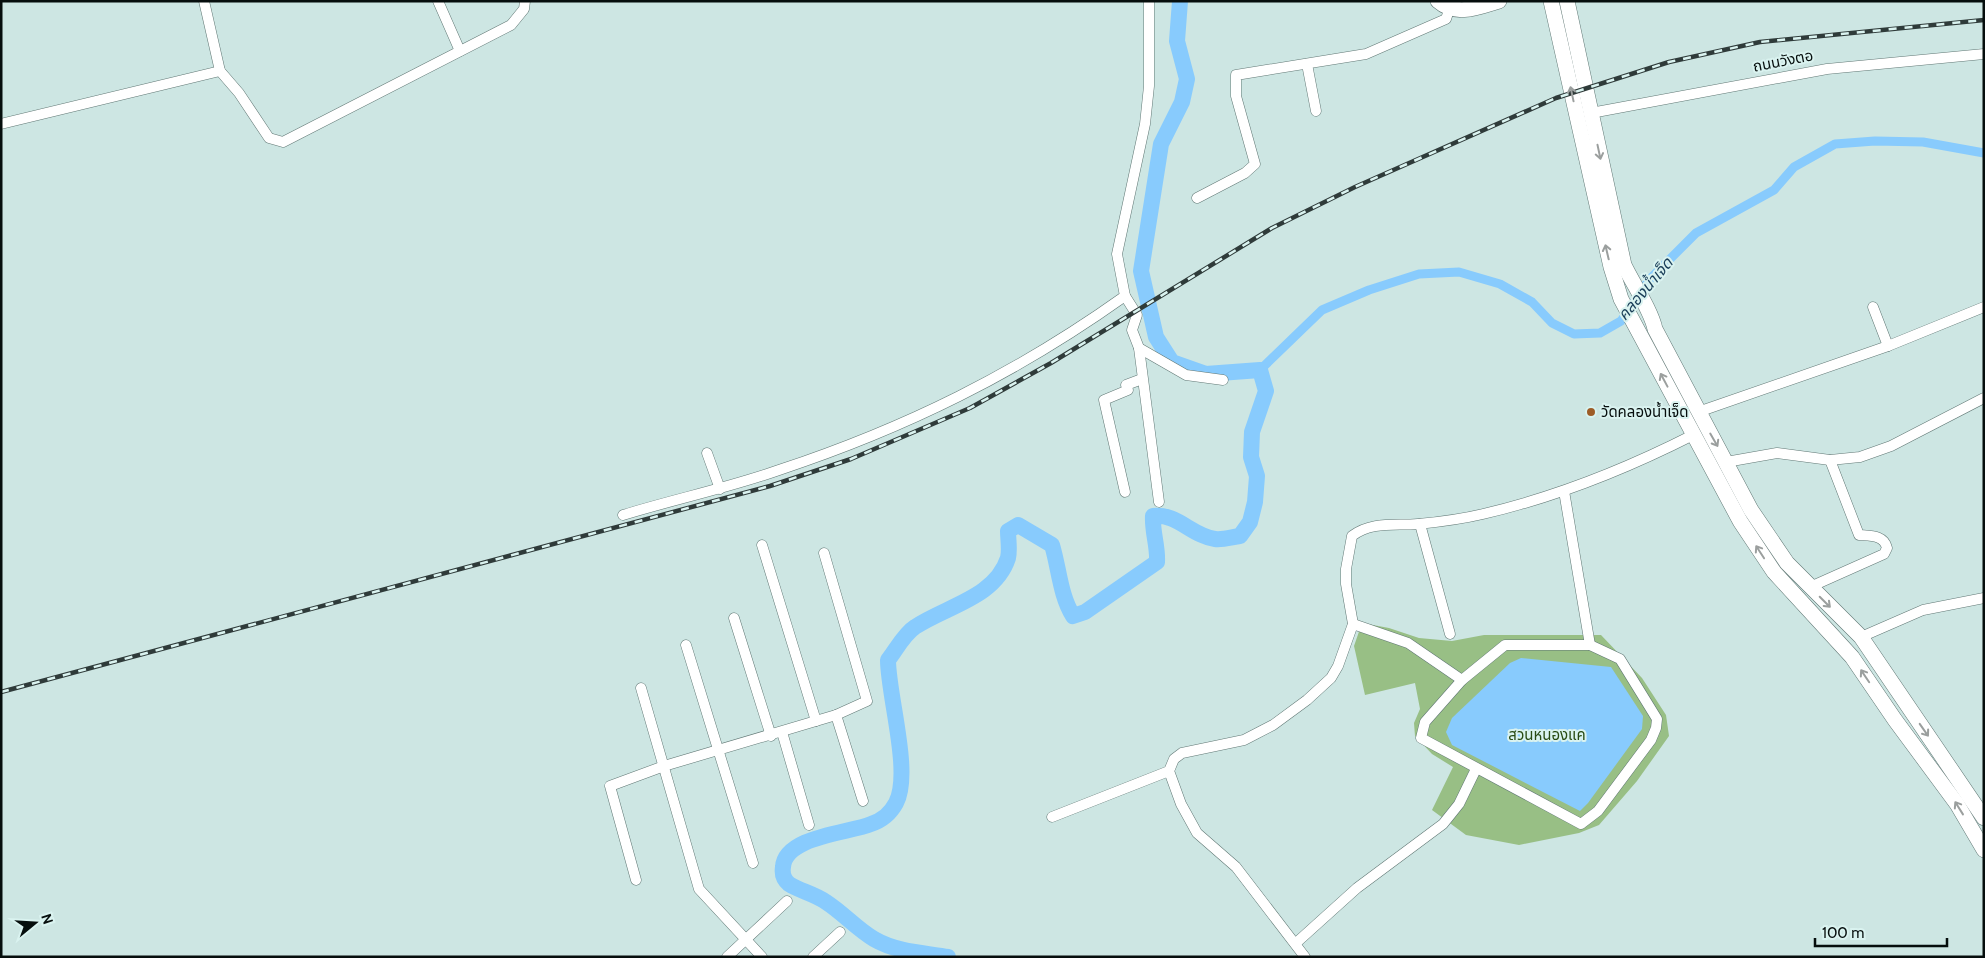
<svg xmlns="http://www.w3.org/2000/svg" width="1985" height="958" font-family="Cabin,'Noto Sans Thai',sans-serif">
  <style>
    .green { fill: #98bf85 }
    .water { fill: #88cbfd }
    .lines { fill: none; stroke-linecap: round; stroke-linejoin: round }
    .canal { stroke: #88cbfd; stroke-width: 9 }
    .river { stroke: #88cbfd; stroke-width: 16 }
    .minor-casing { stroke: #617875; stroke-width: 11 }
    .primary-casing { stroke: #617875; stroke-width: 16 }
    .minor { stroke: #fff; stroke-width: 10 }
    .primary { stroke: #fff; stroke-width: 15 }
    .rail-casing { stroke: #2f3b3a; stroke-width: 4.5 }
    .rail { stroke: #daf3f0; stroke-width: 2.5; stroke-dasharray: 8; stroke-linecap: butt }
    .oneway { stroke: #9b9f9e }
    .poi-dot { fill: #9d5c27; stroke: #daf3f0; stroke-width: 2 }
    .labels { text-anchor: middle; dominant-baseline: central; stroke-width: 4; stroke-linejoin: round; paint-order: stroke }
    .street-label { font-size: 15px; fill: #060e0d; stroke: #daf3f0 }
    .poi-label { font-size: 15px; fill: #060e0d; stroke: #daf3f0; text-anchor: start }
    .park-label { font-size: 15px; fill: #284b14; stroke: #daf3f0 }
    .water-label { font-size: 16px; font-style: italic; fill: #1a3e58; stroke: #daf3f0 }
  </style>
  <rect width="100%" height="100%" fill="#cde6e3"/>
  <!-- green -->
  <path class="green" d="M 1362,623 L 1389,628 L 1419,638 L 1452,641 L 1484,635 L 1601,635 L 1642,678 L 1666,715 L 1669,736 L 1637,781 L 1599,825 L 1579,833 L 1519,845 L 1466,835 L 1432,810 L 1453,767 L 1432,754 L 1415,736 L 1414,723 L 1420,709 L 1415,683 L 1365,695 L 1354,646 Z"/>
  <!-- water -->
  <path class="water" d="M 1521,658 L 1611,667 L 1643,716 L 1642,729 L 1588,803 L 1580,811 L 1452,745 L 1446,732 L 1452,718 L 1510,663 Z"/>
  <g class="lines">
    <!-- canal -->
    <path class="canal" d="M 1260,370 L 1322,310 L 1369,290 L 1419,274 L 1459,272 L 1500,284 L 1532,302 L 1552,323 L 1574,334 L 1600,333 L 1621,321 L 1649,280 L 1696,233 L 1774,190 L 1794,167 L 1835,144 L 1875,141 L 1923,142 L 1984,153"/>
    <!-- river -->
    <path class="river" d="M 948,957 C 924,953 896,952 874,939 C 857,929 843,913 826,902 C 815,894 800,891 789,884 C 783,879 782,873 783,867 C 785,836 850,833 871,824 C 883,820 890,814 896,803 C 912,773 888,695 888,660 C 896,650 904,634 915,627 C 946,606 995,598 1008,558 C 1010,550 1008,539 1008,531 L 1018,525 L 1052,545 C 1059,568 1060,595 1073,616 L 1085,612 L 1157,562 C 1158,546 1152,532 1153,516 C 1177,513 1192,536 1215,539 C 1223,540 1232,537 1240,536 L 1250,522 L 1255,502 L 1257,476 L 1251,457 L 1252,432 L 1266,391 L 1260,370 L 1206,374 L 1172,362 L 1156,337 L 1141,271 L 1161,144 L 1182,102 L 1187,79 L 1177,41 L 1180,1"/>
    <defs>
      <g id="minor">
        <path d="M 204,1 L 220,71"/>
        <path d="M 438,1 L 460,51"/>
        <path d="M 1307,64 L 1316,111"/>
        <path d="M 1591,113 L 1827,69 L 1984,54"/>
        <path d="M 1,124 L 220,71 L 239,93 L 269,138 L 283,142 L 511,25 L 524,9 L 525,1"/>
        <path d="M 1197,198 L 1245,173 L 1255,164 L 1236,96 L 1236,75 L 1366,54 L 1446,19 L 1449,10"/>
        <path d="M 1125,296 L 1137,315 L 1132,330 L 1139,348 L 1186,375 L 1223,380"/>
        <path d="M 1873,307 L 1888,346"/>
        <path d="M 1139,348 L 1159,502"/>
        <path d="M 1698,412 L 1888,346 L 1984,307"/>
        <path d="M 707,453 L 720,489"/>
        <path d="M 1726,462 L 1777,453 L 1830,460 L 1860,457 L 1891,446 L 1984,398"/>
        <path d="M 1564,491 L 1590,645"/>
        <path d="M 1125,492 L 1104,400 L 1128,390 L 1126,385 L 1142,379"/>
        <path d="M 623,515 C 675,499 728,488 779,470 C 906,428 1017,373 1125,296 L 1117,254 L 1145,124 L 1149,86 L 1149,1"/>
        <path d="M 1420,524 L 1450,634"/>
        <path d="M 762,545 L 816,721"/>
        <path d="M 1810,587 L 1884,554 L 1887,548 C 1884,535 1871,536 1859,535 L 1830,460"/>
        <path d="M 734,618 L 771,736"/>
        <path d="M 1353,624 L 1408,643 L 1462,680"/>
        <path d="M 1861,637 L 1923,610 L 1984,598"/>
        <path d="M 686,645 L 753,863"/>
        <path d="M 1505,645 L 1590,645 L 1620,659 L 1657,719 L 1656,728 L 1651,740 L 1598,811 L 1581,824 L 1421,738 L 1425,722 L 1462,680 Z"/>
        <path d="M 641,688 L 699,889 L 762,957"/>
        <path d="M 836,715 L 863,801"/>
        <path d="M 782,732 L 809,825"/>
        <path d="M 1052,817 L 1169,771"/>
        <path d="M 636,880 L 610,786 L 664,766 L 836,715 L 867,701 L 824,553"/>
        <path d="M 1296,943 L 1357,888 L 1443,824 L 1459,804 L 1476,769"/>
        <path d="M 727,957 L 787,901"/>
        <path d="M 813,957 L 840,932"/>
        <path d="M 1305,957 L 1236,867 L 1197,833 L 1181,804 L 1169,771 L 1174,759 L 1182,753 L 1244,740 L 1273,725 L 1307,700 L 1331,678 L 1338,666 L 1353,624 L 1346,584 L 1346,569 L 1352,536 C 1372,521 1395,526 1418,524 C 1439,522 1462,519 1483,514 C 1556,497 1626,469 1693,435"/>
      </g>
      <g id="primary">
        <path d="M 1438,1 C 1456,17 1479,7 1499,1"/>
        <path d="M 1551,1 L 1611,267 L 1621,299 L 1740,521 L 1774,572 L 1852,657 L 1895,720 L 1957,804 L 1984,850"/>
        <path d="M 1567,1 L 1624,265 C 1633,284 1651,310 1655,329 L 1751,510 L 1787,563 L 1861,637 L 1984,818"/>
      </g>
    </defs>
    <!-- minor casing -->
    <use href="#minor" class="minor-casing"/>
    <!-- primary casing -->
    <use href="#primary" class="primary-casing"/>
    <!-- minor -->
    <use href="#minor" class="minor"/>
    <!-- primary -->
    <use href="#primary" class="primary"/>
    <defs>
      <path id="rail" d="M 1,692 L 770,486 L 851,459 L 970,408 L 1051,363 L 1272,228 L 1355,187 L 1556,98 L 1669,62 L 1760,42 L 1984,20"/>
    </defs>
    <!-- rail casing -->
    <use href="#rail" class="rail-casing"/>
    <!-- rail -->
    <use href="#rail" class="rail"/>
  </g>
  <!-- one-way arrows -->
  <defs><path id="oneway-shaft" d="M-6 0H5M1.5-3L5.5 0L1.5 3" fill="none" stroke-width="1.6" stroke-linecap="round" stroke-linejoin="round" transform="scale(1.25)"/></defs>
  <g class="oneway">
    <use href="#oneway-shaft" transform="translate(1572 94) rotate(-102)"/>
    <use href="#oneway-shaft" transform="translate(1599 152) rotate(78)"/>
    <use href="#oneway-shaft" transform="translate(1607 252) rotate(-103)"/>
    <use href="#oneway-shaft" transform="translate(1664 380) rotate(-118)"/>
    <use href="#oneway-shaft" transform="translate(1714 440) rotate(60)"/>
    <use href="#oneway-shaft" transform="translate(1760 552) rotate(-123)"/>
    <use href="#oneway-shaft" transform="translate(1825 602) rotate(45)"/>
    <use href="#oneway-shaft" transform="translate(1865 676) rotate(-124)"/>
    <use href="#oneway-shaft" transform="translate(1924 730) rotate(55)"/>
    <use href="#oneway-shaft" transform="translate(1959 808) rotate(-122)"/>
  </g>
  <!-- markers -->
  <circle class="poi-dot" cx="1591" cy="412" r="5"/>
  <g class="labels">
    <!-- street labels -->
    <g class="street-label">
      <text transform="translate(1783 61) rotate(-11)">ถนนวังตอ</text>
    </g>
    <!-- poi labels -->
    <g class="poi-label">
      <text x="1601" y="412">วัดคลองน้ำเจ็ด</text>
    </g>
    <!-- park labels -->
    <g class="park-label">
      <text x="1547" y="735">สวนหนองแค</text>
    </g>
    <!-- water labels -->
    <g class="water-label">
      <text transform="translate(1645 289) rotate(-50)">คลองน้ำเจ็ด</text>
    </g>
  </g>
  <!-- border -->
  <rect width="1985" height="958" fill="none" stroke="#060e0d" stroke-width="5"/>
  <!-- north arrow -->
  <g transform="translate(35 923) rotate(72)" stroke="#daf3f0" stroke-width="4" paint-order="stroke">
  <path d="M0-4L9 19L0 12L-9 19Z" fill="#060e0d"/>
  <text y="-8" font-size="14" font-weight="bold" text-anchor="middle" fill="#060e0d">N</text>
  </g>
  <!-- scale -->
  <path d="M1815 938v8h132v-8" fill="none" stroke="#060e0d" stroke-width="2.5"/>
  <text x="1822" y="938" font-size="15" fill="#060e0d" stroke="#daf3f0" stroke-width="4" paint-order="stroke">100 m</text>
</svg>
